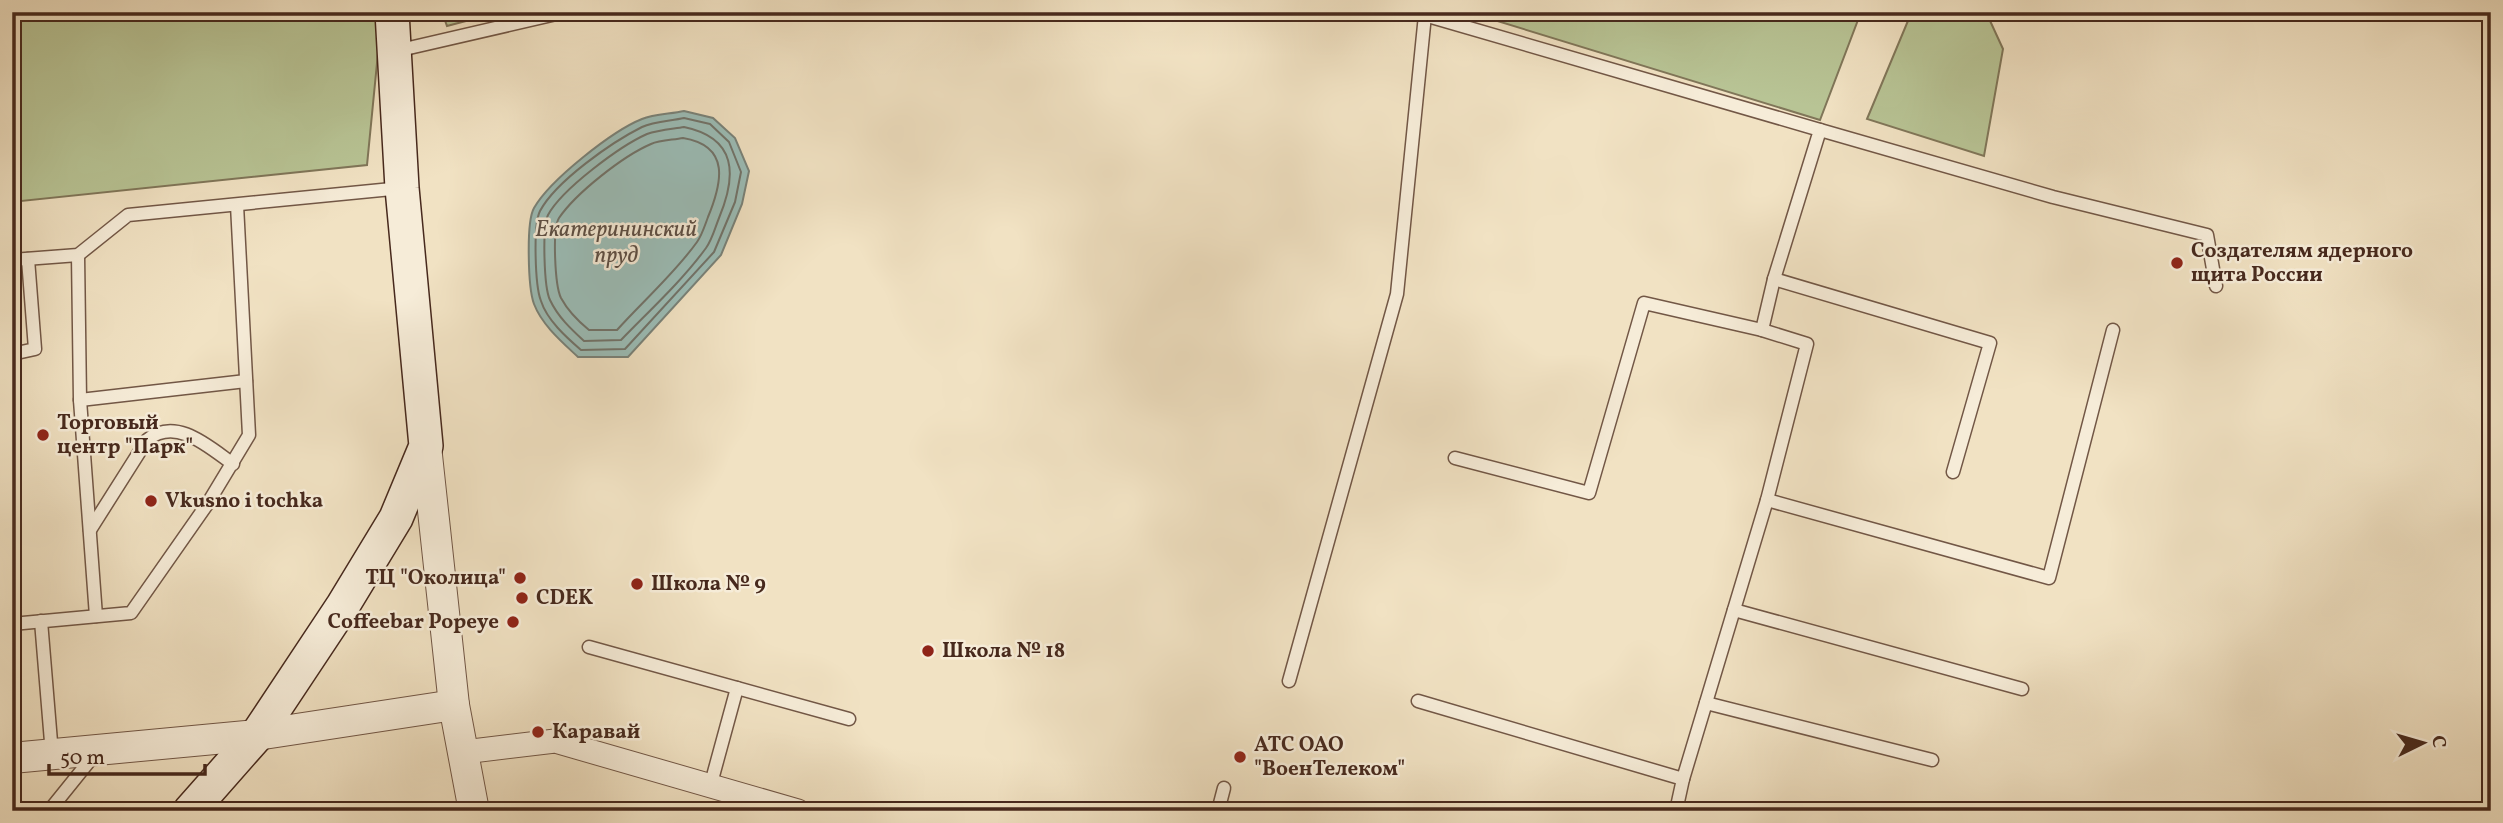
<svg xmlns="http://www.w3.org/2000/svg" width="2503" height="823" font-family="Vollkorn,serif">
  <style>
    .green { fill: #b8c495; stroke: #807659; stroke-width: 2 }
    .water { fill: #9bbdb7; stroke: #798279; stroke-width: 2 }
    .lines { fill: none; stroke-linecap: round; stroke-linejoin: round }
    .shore { stroke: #71736a; stroke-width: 2 }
    .service-casing { stroke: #725746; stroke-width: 15 }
    .minor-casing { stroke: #725746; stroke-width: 25 }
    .tertiary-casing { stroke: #725746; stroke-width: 32 }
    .secondary-casing { stroke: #47291d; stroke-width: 36 }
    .service { stroke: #f6ecd8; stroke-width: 12 }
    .minor { stroke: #f6ecd8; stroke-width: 23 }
    .tertiary { stroke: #f6ecd8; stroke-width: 30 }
    .secondary { stroke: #f6ecd8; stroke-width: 33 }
    .poi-dot { fill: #8f2418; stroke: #f6ecd8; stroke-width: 2.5 }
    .labels { text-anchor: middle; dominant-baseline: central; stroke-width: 5; stroke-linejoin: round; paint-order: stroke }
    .poi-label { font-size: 21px; font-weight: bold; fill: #47291d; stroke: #f6ecd8; text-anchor: start }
    .water-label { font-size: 23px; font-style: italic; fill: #5c4e44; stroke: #f6ecd8 }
  </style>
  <rect width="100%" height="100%" fill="#f1e2c3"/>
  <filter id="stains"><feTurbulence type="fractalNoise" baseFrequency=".00286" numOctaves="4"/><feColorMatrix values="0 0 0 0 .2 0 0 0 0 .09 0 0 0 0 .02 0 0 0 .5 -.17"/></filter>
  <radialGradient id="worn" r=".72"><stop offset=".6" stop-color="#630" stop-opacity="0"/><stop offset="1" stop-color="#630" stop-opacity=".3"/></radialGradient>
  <!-- green -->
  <g class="green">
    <path d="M 12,12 L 382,12 L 367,165 L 12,202 Z"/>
    <path d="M 442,12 L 500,12 L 447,26 Z"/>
    <path d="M 1468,12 L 1861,12 L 1820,120 Z"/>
    <path d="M 1908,12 L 1986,12 L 2003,49 L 1984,156 L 1867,119 L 1910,16 Z"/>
  </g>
  <!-- water -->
  <path class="water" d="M 684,111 L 713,118 L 735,138 L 749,171 L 742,204 L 721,255 L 628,357 L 578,357 C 562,342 542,325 534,304 C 528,288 526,222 534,208 C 550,180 612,131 642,119 C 654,114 671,114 684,111 Z"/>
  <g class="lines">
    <!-- shore -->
    <g class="shore">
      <path d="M 684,118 L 710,124 L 729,142 L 741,172 L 735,202 L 714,252 L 625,349 L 581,350 C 566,337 547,320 541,301 C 535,286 533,225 540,211 C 556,181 612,142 642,127 C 654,121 671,121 684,118 Z"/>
      <path d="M 684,127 C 737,138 737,175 719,218 C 715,228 712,240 706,248 C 682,281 649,311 621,340 L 584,341 C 571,329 558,317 550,300 C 544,288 542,228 548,215 C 562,189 620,146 647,134 C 658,130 672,129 684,127 Z"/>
      <path d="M 683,138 C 731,146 722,183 708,217 C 705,225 702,235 697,242 C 675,273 643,301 617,330 L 589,330 C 578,321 568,311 561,298 C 555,286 552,229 559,218 C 576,193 623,156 651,144 C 660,140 673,140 683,138 Z"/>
    </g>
    <defs>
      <g id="service">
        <path d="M 1414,12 L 1820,130 L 1774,279 L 1762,330 L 1807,344 L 1767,500 L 1683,779"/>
        <path d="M 396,51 L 565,12"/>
        <path d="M 1820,130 L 2053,197 L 2207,235 L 2216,286"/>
        <path d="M 78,255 L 80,400 L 96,616"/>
        <path d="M 12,260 L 78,255 L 128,215 L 402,188"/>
        <path d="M 1774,279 L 1990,343 L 1953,472"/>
        <path d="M 12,354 L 35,349 L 28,259"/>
        <path d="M 80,400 L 246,381"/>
        <path d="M 1455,458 L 1589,493 L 1644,303 L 1762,330"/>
        <path d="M 1767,500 L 2049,578 L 2113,330"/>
        <path d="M 90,530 L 147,440 C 176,416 209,447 233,464"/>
        <path d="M 1734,610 L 2022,689"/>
        <path d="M 41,621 L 52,754"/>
        <path d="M 12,624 L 131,613 L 208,503 L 249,435 L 237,205"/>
        <path d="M 589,647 L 849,719"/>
        <path d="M 1289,681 L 1397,294 L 1425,15"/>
        <path d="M 1418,701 L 1683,779 L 1676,811"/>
        <path d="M 1706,703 L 1932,760"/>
        <path d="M 710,787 L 737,688"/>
        <path d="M 49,811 L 95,754"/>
        <path d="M 1218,811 L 1224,788"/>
      </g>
      <path id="minor" d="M 464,752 L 555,741 L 798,811"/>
      <g id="tertiary">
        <path d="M 426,446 L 454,705 L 474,811"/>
        <path d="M 12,758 L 257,735 L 454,705"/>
      </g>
      <path id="secondary" d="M 190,811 L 257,735 L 342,607 L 396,518 L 426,446 L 402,188 L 392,12"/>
    </defs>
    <!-- service casing -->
    <use href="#service" class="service-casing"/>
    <!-- minor casing -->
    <use href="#minor" class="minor-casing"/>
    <!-- tertiary casing -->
    <use href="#tertiary" class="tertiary-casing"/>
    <!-- secondary casing -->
    <use href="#secondary" class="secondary-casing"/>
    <!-- service -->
    <use href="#service" class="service"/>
    <!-- minor -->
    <use href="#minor" class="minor"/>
    <!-- tertiary -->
    <use href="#tertiary" class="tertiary"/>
    <!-- secondary -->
    <use href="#secondary" class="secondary"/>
  </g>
  <!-- markers -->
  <g class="poi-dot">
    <circle cx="2177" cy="263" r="7"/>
    <circle cx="43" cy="435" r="7"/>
    <circle cx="151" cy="501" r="7"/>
    <circle cx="520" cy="578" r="7"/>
    <circle cx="637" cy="584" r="7"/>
    <circle cx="522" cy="598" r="7"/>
    <circle cx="513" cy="622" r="7"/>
    <circle cx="928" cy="651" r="7"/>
    <circle cx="538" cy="732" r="7"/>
    <circle cx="1240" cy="757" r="7"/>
  </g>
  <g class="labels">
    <!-- poi labels -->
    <g class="poi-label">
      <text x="2191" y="251">Создателям ядерного<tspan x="2191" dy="24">щита России</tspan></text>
      <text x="57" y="423">Торговый<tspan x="57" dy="24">центр "Парк"</tspan></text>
      <text x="165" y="501">Vkusno i tochka</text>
      <text x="506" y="578" text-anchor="end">ТЦ "Околица"</text>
      <text x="651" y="584">Школа № 9</text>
      <text x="536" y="598">CDEK</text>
      <text x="499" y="622" text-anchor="end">Coffeebar Popeye</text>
      <text x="942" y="651">Школа № 18</text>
      <text x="552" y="732">Каравай</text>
      <text x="1254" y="745">АТС ОАО<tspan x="1254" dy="24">"ВоенТелеком"</tspan></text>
    </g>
    <!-- water labels -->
    <g class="water-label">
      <text x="616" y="230">Екатерининский<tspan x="616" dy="26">пруд</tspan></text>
    </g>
  </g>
  <!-- margin -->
  <rect width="2503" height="823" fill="none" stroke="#f1e2c3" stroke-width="42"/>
  <rect x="14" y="14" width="2475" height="795" fill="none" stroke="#47291d" stroke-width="3.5"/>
  <rect x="21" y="21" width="2461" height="781" fill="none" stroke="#47291d" stroke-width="2"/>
  <!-- north arrow -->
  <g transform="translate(2423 743) rotate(85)" stroke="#f6ecd8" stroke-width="5" paint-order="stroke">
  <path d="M0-5L12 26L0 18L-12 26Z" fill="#47291d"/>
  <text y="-10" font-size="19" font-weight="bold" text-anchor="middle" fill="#47291d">С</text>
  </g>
  <!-- scale -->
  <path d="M49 764v10h156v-10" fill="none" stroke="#47291d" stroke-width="3.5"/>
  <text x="60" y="764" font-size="21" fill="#47291d" stroke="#f6ecd8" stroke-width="5" paint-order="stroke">50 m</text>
  <rect width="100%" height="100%" filter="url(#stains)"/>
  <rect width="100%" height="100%" fill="url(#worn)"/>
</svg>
